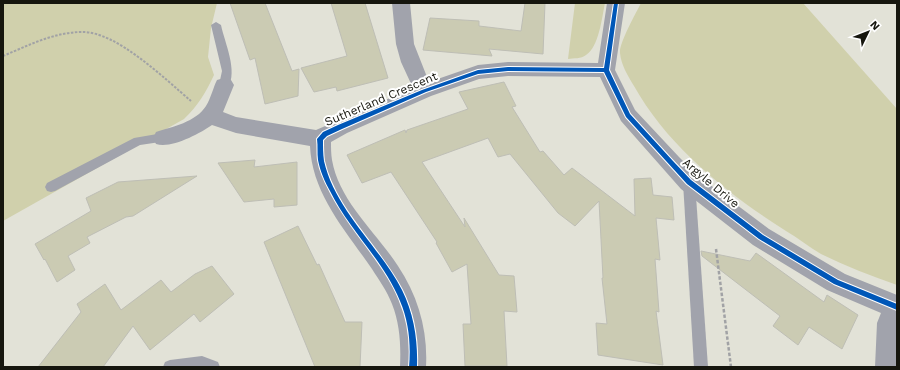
<svg xmlns="http://www.w3.org/2000/svg" width="900" height="370" font-family="'Work Sans',sans-serif">
  <style>
    .green { fill: #d0d0ac }
    .building { fill: #cbcbb3; stroke: #bebeb5 }
    .lines { fill: none; stroke-linecap: round; stroke-linejoin: round }
    .path-far1 { stroke: #a1a2a5; stroke-width: 2; stroke-dasharray: 2.5 1.5; stroke-linecap: butt }
    .path { stroke: #a1a2a5; stroke-width: 2.5; stroke-dasharray: 3.5 2; stroke-linecap: butt }
    .lane { fill: #a1a3ac; fill-rule: evenodd }
    .street { fill: #a1a3ac; fill-rule: evenodd }
    .cycleway-casing { stroke: #fff; stroke-width: 2 }
    .cycleway { fill: #0057b8; fill-rule: evenodd }
    .labels { text-anchor: middle; dominant-baseline: central; stroke-width: 4; stroke-linejoin: round; paint-order: stroke }
    .street-label { font-size: 12px; fill: #16160e; stroke: #fff }
  </style>
  <rect width="100%" height="100%" fill="#e2e2d7"/>
  <!-- green -->
  <g class="green">
    <path d="M 3,3 L 217,3 L 211,28 L 208,57 L 214,75 C 206,92 198,106 184,119 L 3,221 Z"/>
    <path d="M 575,3 L 605,3 C 602,17 599,47 586,55 C 581,59 574,58 568,59 Z"/>
    <path d="M 641,3 L 803,3 L 897,109 L 897,285 C 871,276 846,266 821,254 C 809,247 798,238 786,231 C 728,194 668,147 634,86 C 628,76 621,65 620,53 C 619,43 636,13 641,3 Z"/>
  </g>
  <!-- building -->
  <g class="building">
    <path d="M 230,3 L 265,3 L 292,71 L 299,69 L 298,96 L 265,104 L 255,58 L 250,60 Z"/>
    <path d="M 331,3 L 365,3 L 388,78 L 337,91 L 336,87 L 314,92 L 301,68 L 347,56 Z"/>
    <path d="M 525,3 L 545,3 L 543,54 L 489,49 L 492,56 L 423,50 L 430,18 L 479,21 L 479,26 L 521,31 Z"/>
    <path d="M 504,82 L 516,106 L 512,107 L 540,152 L 543,151 L 564,175 L 572,168 L 635,216 L 634,179 L 651,178 L 653,195 L 672,197 L 674,220 L 656,218 L 660,260 L 655,259 L 659,312 L 656,311 L 663,365 L 598,355 L 596,323 L 607,324 L 602,278 L 603,278 L 599,201 L 575,226 L 558,213 L 510,154 L 498,157 L 488,138 L 422,162 L 465,227 L 464,218 L 499,275 L 514,276 L 517,312 L 504,311 L 507,366 L 465,366 L 463,324 L 471,324 L 467,264 L 452,272 L 436,243 L 437,242 L 391,172 L 362,183 L 347,155 L 405,130 L 406,133 L 407,130 L 468,109 L 459,92 Z"/>
    <path d="M 255,160 L 254,167 L 297,162 L 297,205 L 274,207 L 274,199 L 244,202 L 218,163 Z"/>
    <path d="M 197,176 L 133,216 L 126,217 L 87,237 L 90,243 L 68,256 L 75,270 L 57,282 L 45,259 L 44,260 L 35,244 L 91,211 L 86,198 L 118,182 Z"/>
    <path d="M 298,226 L 317,265 L 319,264 L 345,322 L 362,322 L 360,367 L 315,367 L 264,242 Z"/>
    <path d="M 701,251 L 750,261 L 756,253 L 824,302 L 827,295 L 858,315 L 842,349 L 809,327 L 798,345 L 773,326 L 780,316 L 702,256 Z"/>
    <path d="M 212,266 L 234,294 L 200,322 L 194,314 L 150,350 L 133,326 L 103,367 L 38,367 L 81,312 L 77,304 L 105,284 L 121,310 L 161,280 L 171,292 L 195,274 Z"/>
  </g>
  <g class="lines">
    <!-- path-far1 -->
    <path class="path-far1" d="M 3,56 C 27,46 54,32 82,32 C 116,31 165,79 191,101"/>
    <!-- path -->
    <path class="path" d="M 716,249 L 731,367"/>
    <!-- lane -->
    <g class="lane">
      <path d="M 216,22 L 221,25 C 225,44 238,70 228,88 L 220,88 L 219,85 L 222,71 L 211,25 Z"/>
      <path d="M 163,133 L 167,135 L 169,138 L 167,141 L 140,145 L 55,191 L 51,192 L 47,191 L 45,187 L 47,183 L 134,138 Z"/>
      <path d="M 689,177 L 693,178 L 695,182 L 708,367 L 694,367 L 683,182 L 685,178 Z"/>
      <path d="M 202,356 L 218,362 L 220,367 L 163,367 L 165,362 L 170,360 Z"/>
    </g>
    <!-- street -->
    <path class="street" d="M 392,3 L 410,3 L 414,44 L 429,82 L 478,65 L 508,62 L 598,63 L 607,3 L 625,3 L 615,70 L 635,110 L 679,157 L 697,175 L 769,229 L 845,274 L 897,295 L 897,367 L 875,367 L 877,323 L 881,313 L 827,290 L 753,245 L 681,189 L 621,121 L 600,77 L 508,76 L 479,79 L 431,96 L 347,133 L 331,142 C 331,148 331,154 332,160 C 339,201 376,232 398,266 C 418,296 428,330 426,367 L 400,367 C 401,346 400,324 392,304 C 387,291 379,280 372,269 C 346,231 312,194 310,146 L 236,133 L 212,125 C 199,134 171,149 156,144 L 153,138 L 156,132 C 172,127 196,122 206,106 C 211,98 213,88 217,80 L 224,78 L 231,80 L 234,85 L 223,112 L 236,117 L 316,130 L 413,88 L 401,62 L 396,44 Z"/>
    <defs>
      <path id="cycleway" d="M 614,3 L 618,3 L 609,70 L 630,114 L 673,161 L 691,180 L 763,235 L 838,280 L 897,304 L 897,310 L 834,284 L 759,239 L 687,184 L 626,117 L 604,72 L 508,71 L 478,74 L 426,92 L 342,129 L 327,136 L 323,140 C 323,147 323,154 324,161 C 335,210 380,247 402,290 C 414,314 418,341 417,367 L 409,367 C 411,345 409,322 400,301 C 384,261 349,230 330,191 C 325,182 320,171 318,160 C 317,153 318,146 317,139 L 323,132 L 338,125 L 422,90 L 478,70 L 508,67 L 604,68 Z"/>
    </defs>
    <!-- cycleway casing -->
    <use href="#cycleway" class="cycleway-casing"/>
    <!-- cycleway -->
    <use href="#cycleway" class="cycleway"/>
  </g>
  <g class="labels">
    <!-- street labels -->
    <g class="street-label">
      <text transform="translate(381 99) rotate(-23)">Sutherland Crescent</text>
      <text transform="translate(711 183) rotate(40)">Argyle Drive</text>
    </g>
  </g>
  <!-- border -->
  <rect width="900" height="370" fill="none" stroke="#16160e" stroke-width="8"/>
  <!-- north arrow -->
  <g transform="translate(868 32) rotate(47)" stroke="#ffffff" stroke-width="3" paint-order="stroke">
  <path d="M0-3L7 15L0 10L-7 15Z" fill="#16160e"/>
  <text y="-6" font-size="11" font-weight="bold" text-anchor="middle" fill="#16160e">N</text>
  </g>
</svg>
